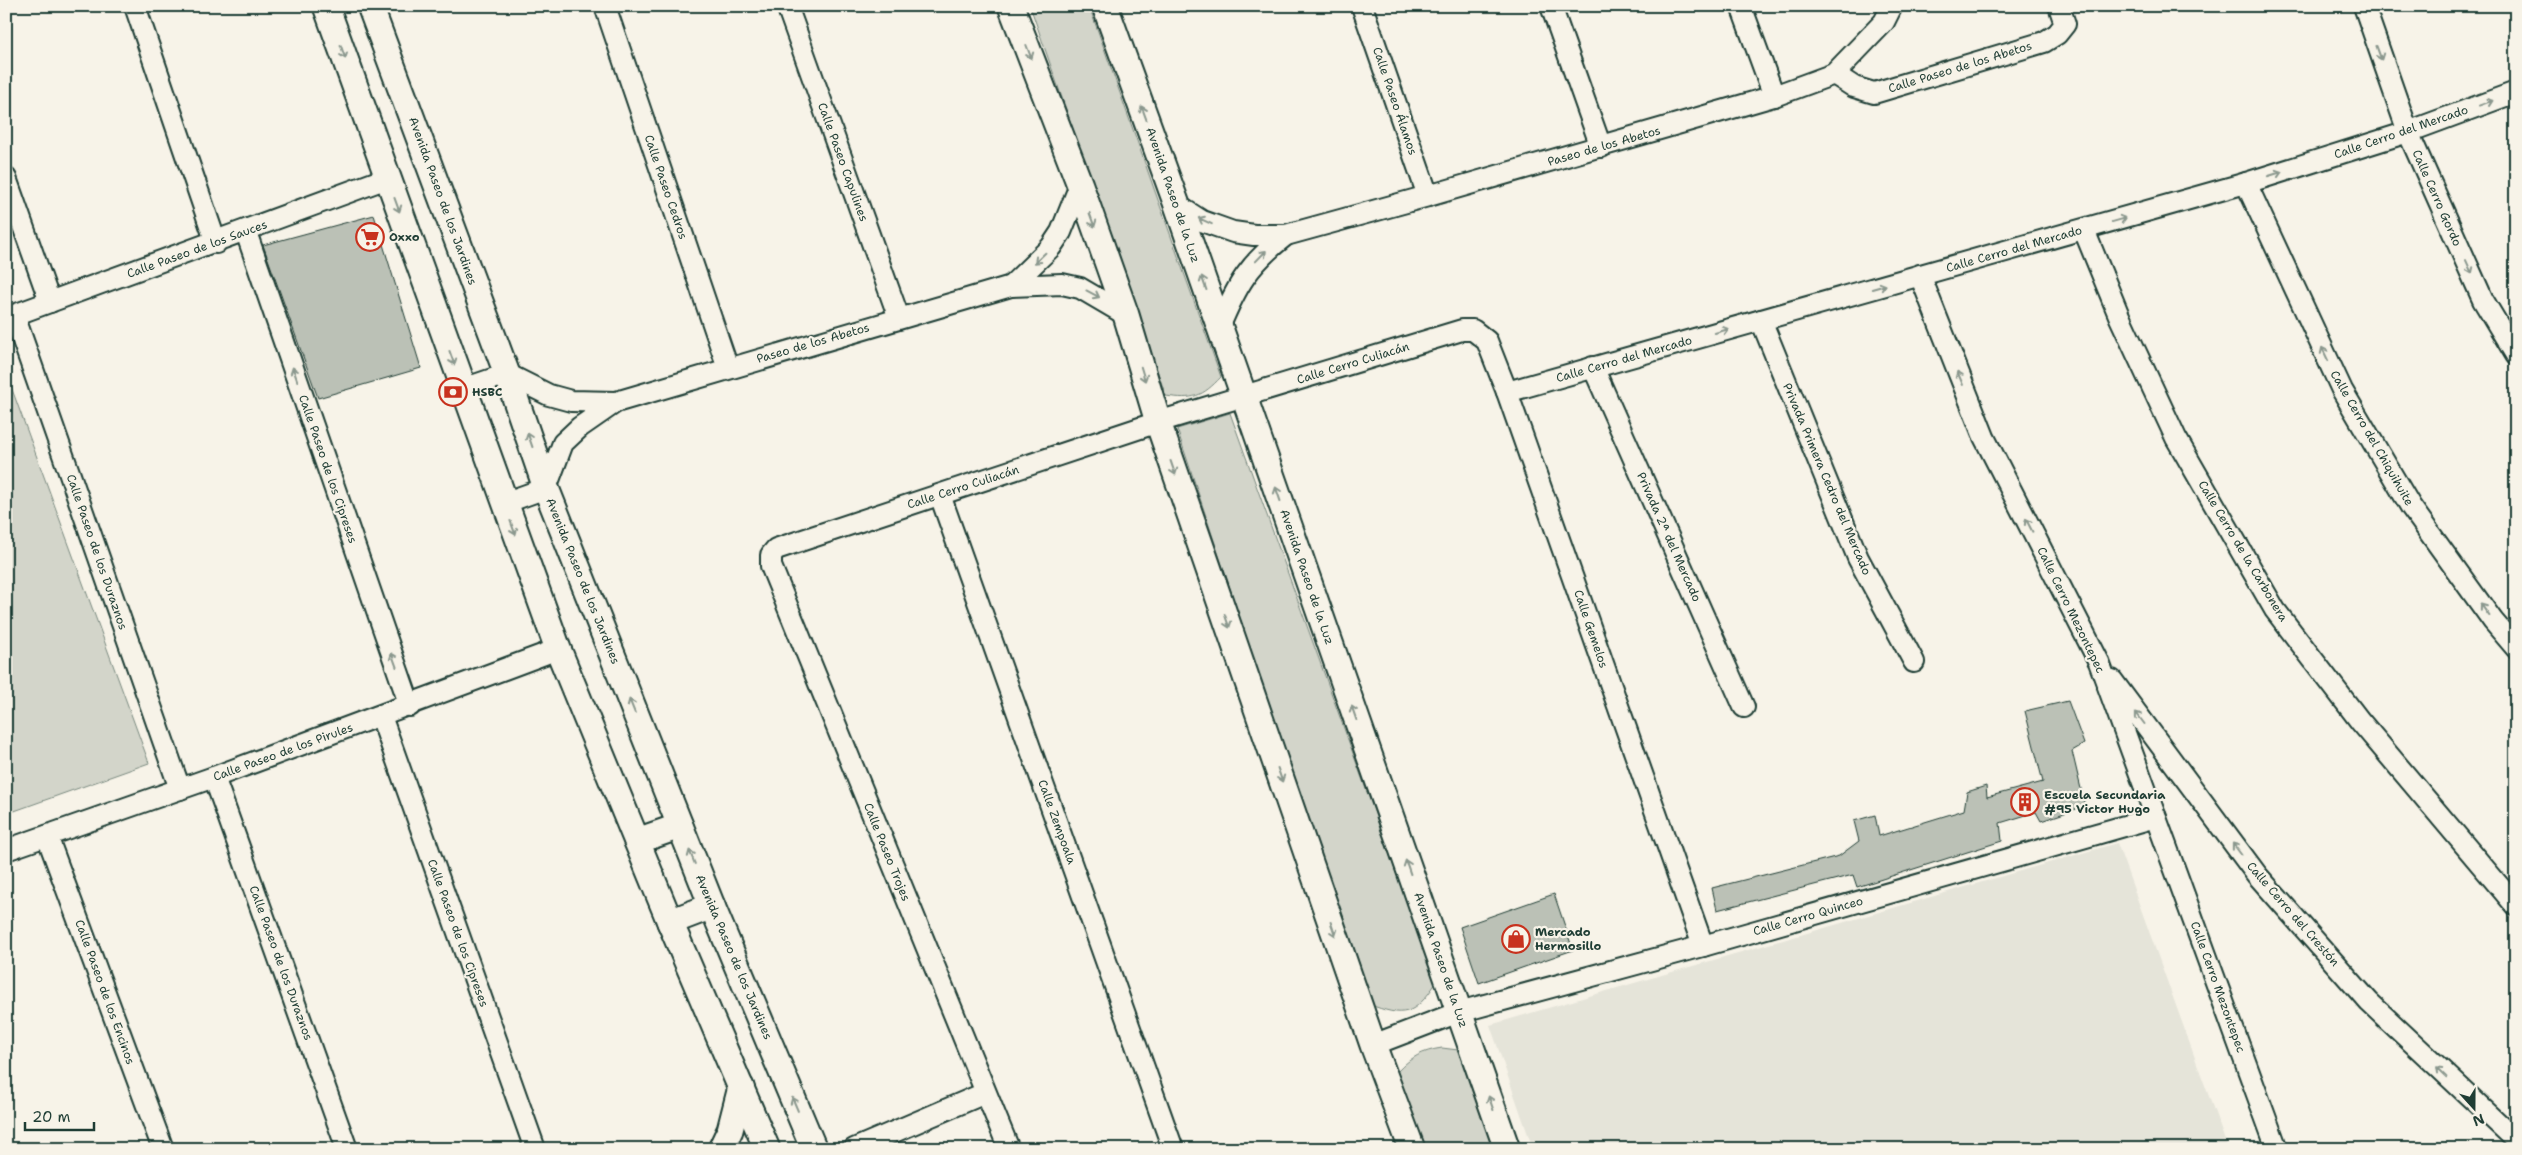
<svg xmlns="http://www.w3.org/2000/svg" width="2522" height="1155" font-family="'Shantell Sans',sans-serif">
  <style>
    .built { fill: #e5e4d9 }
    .green { fill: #d3d5ca; stroke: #79897f }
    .building { fill: #bbc1b6; stroke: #1f3d34 }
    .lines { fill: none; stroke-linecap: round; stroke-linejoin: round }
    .minor-casing { stroke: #1f3d34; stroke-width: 24 }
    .tertiary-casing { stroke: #1f3d34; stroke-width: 29 }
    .minor { stroke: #f7f3e8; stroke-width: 20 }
    .tertiary { stroke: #f7f3e8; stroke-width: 25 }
    .oneway { stroke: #8b988e }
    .labels { text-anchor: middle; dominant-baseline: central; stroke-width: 4.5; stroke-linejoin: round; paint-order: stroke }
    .street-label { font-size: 12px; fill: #1f3d34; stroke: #f7f3e8 }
    .poi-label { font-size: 12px; font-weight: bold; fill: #1f3d34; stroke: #f7f3e8; text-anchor: start }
  </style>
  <rect width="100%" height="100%" fill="#f7f3e8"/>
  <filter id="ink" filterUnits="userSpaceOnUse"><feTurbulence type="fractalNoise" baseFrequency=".02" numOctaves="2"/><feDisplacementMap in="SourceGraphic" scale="10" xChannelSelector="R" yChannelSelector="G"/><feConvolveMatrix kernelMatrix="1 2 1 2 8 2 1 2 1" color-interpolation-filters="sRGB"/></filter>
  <g filter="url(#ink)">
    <!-- built -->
    <path class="built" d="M 2117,843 L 2228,1149 L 1533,1149 L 1490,1025 Z"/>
    <!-- green -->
    <g class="green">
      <path d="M 1030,6 L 1089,6 L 1221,377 C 1202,397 1193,400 1166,396 Z"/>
      <path d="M 6,373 L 149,763 L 6,814 Z"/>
      <path d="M 1230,413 L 1436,983 C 1414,1016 1404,1018 1368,1004 L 1177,429 Z"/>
      <path d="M 1442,1048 L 1458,1050 L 1493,1149 L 1423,1149 L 1397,1072 C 1411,1057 1422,1051 1442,1048 Z"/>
    </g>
    <!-- building -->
    <g class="building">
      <path d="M 374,215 L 421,368 L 318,398 L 263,245 Z"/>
      <path d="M 2068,701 L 2084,744 L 2072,751 L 2085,806 L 2041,821 L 2036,812 L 2000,823 L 2002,841 L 1857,887 L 1853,875 L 1717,910 L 1712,888 L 1839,856 L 1859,841 L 1854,821 L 1875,815 L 1879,836 L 1964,810 L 1967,792 L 1986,786 L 1987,797 L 2043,782 L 2025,711 Z"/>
      <path d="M 1554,894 L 1573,950 L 1479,983 L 1460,927 Z"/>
    </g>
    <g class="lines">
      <defs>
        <g id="minor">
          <path d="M 135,6 L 216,243"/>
          <path d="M 605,6 L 728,368"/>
          <path d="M 787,6 L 899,318"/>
          <path d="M 1362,6 L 1428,196"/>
          <path d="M 1551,6 L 1601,147"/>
          <path d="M 1741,6 L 1774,96"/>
          <path d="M 2364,6 L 2408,132 L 2483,300 L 2516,355"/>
          <path d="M 1834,74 L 1854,87 L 1874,93 L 2044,42 L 2057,34 L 2065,24 L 2059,6"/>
          <path d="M 6,178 L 50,302"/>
          <path d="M 2246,183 L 2342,390 L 2411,507 L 2493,621 L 2516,648"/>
          <path d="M 1177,205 L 1202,221 L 1233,232 L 1254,235 L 1286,235 L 1428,196 L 1774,96 L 1834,74 L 1884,22 L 1892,6"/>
          <path d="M 2084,230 L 2120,318 L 2176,438 L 2275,610 L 2360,721 L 2516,906"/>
          <path d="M 246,232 L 410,706"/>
          <path d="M 1920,275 L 1984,437 L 2099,662 L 2277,1149"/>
          <path d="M 1011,286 L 1051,247 L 1061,232 L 1080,185"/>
          <path d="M 14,315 L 180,789"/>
          <path d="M 6,318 L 387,178"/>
          <path d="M 1761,320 L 1858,558 L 1914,662"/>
          <path d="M 1219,328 C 1237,284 1249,264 1286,235"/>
          <path d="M 1593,367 L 1744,707"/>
          <path d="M 463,389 L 507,374 L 549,395 L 571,401 L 616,402"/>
          <path d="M 1507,392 L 2246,183 L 2408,132 L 2516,92"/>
          <path d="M 940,495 L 1173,1149"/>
          <path d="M 504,503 L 546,488 L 563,443 L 580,427 L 616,402 L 1011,286 L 1062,284 L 1080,288 L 1126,315"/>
          <path d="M 2112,680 L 2257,875 L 2369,1002 L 2516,1140"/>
          <path d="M 381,716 L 535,1149"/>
          <path d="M 214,777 L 347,1149"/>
          <path d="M 47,836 L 163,1149"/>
          <path d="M 6,850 L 214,777 L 558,649"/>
          <path d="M 1373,1045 L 1459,1012 L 1703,946 L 2156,817"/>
          <path d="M 854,1149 L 985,1093"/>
          <path d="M 1009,1149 L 771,566 L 771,555 L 776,549 L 1158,422 L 1462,330 L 1473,330 L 1487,341 L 1507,392 L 1703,946"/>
        </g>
        <g id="tertiary">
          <path d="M 326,6 L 558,649 L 670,922 L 767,1149"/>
          <path d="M 370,6 L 507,374 L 546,488 L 712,906 L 814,1149"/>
          <path d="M 1011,6 L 1080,185 L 1126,315 L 1158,422 L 1373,1045 L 1412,1149"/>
          <path d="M 1105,6 L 1177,205 L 1507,1149"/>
          <path d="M 637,841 L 680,826"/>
          <path d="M 670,922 L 712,906"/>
          <path d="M 721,1149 L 730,1130 L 741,1087"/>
        </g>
      </defs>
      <!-- minor casing -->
      <use href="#minor" class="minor-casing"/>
      <!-- tertiary casing -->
      <use href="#tertiary" class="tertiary-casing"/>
      <!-- minor -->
      <use href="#minor" class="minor"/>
      <!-- tertiary -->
      <use href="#tertiary" class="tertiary"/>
    </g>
    <!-- one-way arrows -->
    <defs><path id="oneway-shaft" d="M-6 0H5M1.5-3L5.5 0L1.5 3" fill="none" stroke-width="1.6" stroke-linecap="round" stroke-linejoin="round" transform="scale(1.25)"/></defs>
    <g class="oneway">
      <use href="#oneway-shaft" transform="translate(343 52) rotate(71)"/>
      <use href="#oneway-shaft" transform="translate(1029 52) rotate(69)"/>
      <use href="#oneway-shaft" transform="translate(2379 53) rotate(70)"/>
      <use href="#oneway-shaft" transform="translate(2486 103) rotate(-20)"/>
      <use href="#oneway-shaft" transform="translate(1144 113) rotate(-110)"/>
      <use href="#oneway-shaft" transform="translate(2275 174) rotate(-17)"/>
      <use href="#oneway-shaft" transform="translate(397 205) rotate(70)"/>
      <use href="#oneway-shaft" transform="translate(1092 220) rotate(70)"/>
      <use href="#oneway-shaft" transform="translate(2119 220) rotate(-16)"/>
      <use href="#oneway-shaft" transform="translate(1205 221) rotate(-155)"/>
      <use href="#oneway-shaft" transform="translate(1261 256) rotate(-46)"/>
      <use href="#oneway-shaft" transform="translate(1040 258) rotate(136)"/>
      <use href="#oneway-shaft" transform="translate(2469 267) rotate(66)"/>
      <use href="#oneway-shaft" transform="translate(1204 283) rotate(-109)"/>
      <use href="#oneway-shaft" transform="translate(1879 287) rotate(-16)"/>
      <use href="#oneway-shaft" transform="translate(1093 294) rotate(28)"/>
      <use href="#oneway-shaft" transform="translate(1722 331) rotate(-16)"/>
      <use href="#oneway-shaft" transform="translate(2325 354) rotate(-115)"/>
      <use href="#oneway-shaft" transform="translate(452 358) rotate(70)"/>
      <use href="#oneway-shaft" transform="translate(295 374) rotate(-109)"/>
      <use href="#oneway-shaft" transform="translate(1143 374) rotate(73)"/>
      <use href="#oneway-shaft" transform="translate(1960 378) rotate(-113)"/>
      <use href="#oneway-shaft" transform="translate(530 440) rotate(-109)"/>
      <use href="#oneway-shaft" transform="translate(1173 468) rotate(71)"/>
      <use href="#oneway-shaft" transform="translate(1278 494) rotate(-109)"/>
      <use href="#oneway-shaft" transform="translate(2029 525) rotate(-117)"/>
      <use href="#oneway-shaft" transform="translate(513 528) rotate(70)"/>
      <use href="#oneway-shaft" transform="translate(2485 610) rotate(-126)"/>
      <use href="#oneway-shaft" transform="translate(1227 621) rotate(71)"/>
      <use href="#oneway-shaft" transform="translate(394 660) rotate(-110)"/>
      <use href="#oneway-shaft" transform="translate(632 706) rotate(-112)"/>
      <use href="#oneway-shaft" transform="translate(1354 713) rotate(-109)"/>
      <use href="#oneway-shaft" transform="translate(2140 718) rotate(-127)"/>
      <use href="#oneway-shaft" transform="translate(1280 775) rotate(71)"/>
      <use href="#oneway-shaft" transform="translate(2237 849) rotate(-127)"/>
      <use href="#oneway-shaft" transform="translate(692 857) rotate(-112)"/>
      <use href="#oneway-shaft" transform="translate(1408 867) rotate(-109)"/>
      <use href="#oneway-shaft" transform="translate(1333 929) rotate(71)"/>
      <use href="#oneway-shaft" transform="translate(2441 1072) rotate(-136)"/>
      <use href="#oneway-shaft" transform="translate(1491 1103) rotate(-109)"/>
      <use href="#oneway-shaft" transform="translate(795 1104) rotate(-113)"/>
    </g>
  </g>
  <!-- icons -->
  <defs>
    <symbol id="supermarket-ring" viewBox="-11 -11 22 22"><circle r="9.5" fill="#f7f3e8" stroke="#c8321e" stroke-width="1.5"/><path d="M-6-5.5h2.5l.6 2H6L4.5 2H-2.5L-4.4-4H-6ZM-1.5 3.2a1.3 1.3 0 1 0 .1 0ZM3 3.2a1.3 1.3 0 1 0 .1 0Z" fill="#c8321e"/></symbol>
    <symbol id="bank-ring" viewBox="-11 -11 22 22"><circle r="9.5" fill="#f7f3e8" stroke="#c8321e" stroke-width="1.5"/><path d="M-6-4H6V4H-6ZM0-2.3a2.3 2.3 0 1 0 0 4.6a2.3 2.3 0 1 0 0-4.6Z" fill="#c8321e"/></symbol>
    <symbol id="building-ring" viewBox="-11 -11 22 22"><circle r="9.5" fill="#f7f3e8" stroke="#c8321e" stroke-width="1.5"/><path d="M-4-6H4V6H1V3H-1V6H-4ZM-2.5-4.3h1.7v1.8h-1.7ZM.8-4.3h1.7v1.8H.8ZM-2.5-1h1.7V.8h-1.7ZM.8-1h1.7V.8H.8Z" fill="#c8321e"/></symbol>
    <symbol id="shop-ring" viewBox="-11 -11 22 22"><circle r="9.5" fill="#f7f3e8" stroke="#c8321e" stroke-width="1.5"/><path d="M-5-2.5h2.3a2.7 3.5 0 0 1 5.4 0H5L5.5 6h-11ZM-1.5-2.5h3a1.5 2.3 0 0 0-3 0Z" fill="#c8321e"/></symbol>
  </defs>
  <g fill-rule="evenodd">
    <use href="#supermarket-ring" x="354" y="221" width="32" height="32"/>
    <use href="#bank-ring" x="437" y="376" width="32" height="32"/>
    <use href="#building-ring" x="2009" y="786" width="32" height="32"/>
    <use href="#shop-ring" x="1500" y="923" width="32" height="32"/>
  </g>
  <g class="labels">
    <!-- street labels -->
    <g class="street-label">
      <text transform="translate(1960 67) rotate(-17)">Calle Paseo de los Abetos</text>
      <text transform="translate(1395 101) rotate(71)">Calle Paseo Álamos</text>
      <text transform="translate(2401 132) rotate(-19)">Calle Cerro del Mercado</text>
      <text transform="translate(1604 146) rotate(-16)">Paseo de los Abetos</text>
      <text transform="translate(843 162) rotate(70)">Calle Paseo Capulines</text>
      <text transform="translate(666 187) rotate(71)">Calle Paseo Cedros</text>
      <text transform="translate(1173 195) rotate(71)">Avenida Paseo de la Luz</text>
      <text transform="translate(2437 198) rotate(66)">Calle Cerro Gordo</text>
      <text transform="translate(443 201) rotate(70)">Avenida Paseo de los Jardines</text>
      <text transform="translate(197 249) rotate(-20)">Calle Paseo de los Sauces</text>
      <text transform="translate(2014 249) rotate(-16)">Calle Cerro del Mercado</text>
      <text transform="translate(813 343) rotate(-16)">Paseo de los Abetos</text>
      <text transform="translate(1624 359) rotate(-16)">Calle Cerro del Mercado</text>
      <text transform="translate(1353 363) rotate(-17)">Calle Cerro Culiacán</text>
      <text transform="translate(2372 438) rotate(60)">Calle Cerro del Chiquihuite</text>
      <text transform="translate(328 469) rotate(71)">Calle Paseo de los Cipreses</text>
      <text transform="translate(1827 479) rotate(67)">Privada Primera Cedro del Mercado</text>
      <text transform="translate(963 487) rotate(-18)">Calle Cerro Culiacán</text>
      <text transform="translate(1669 537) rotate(66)">Privada 2ª del Mercado</text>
      <text transform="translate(2243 551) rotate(59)">Calle Cerro de la Carbonera</text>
      <text transform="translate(97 552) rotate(71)">Calle Paseo de los Duraznos</text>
      <text transform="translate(1307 577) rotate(71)">Avenida Paseo de la Luz</text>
      <text transform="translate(583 581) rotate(68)">Avenida Paseo de los Jardines</text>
      <text transform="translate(2071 610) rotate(64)">Calle Cerro Mezontepec</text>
      <text transform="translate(1591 629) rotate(71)">Calle Gemelos</text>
      <text transform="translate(283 752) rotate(-20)">Calle Paseo de los Pirules</text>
      <text transform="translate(1057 822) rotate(70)">Calle Zempoala</text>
      <text transform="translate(887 852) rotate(68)">Calle Paseo Trojes</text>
      <text transform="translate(2293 914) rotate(49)">Calle Cerro del Crestón</text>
      <text transform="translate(1808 916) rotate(-16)">Calle Cerro Quinceo</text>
      <text transform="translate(458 933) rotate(70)">Calle Paseo de los Cipreses</text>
      <text transform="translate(734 957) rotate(67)">Avenida Paseo de los Jardines</text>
      <text transform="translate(1441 960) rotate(71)">Avenida Paseo de la Luz</text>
      <text transform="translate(281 963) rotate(70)">Calle Paseo de los Duraznos</text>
      <text transform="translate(2218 987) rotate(70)">Calle Cerro Mezontepec</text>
      <text transform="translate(105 992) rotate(70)">Calle Paseo de los Encinos</text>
    </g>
    <!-- poi labels -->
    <g class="poi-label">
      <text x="389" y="237">Oxxo</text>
      <text x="472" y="392">HSBC</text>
      <text x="2044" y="795">Escuela Secundaria<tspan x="2044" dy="14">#95 Victor Hugo</tspan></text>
      <text x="1535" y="932">Mercado<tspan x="1535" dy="14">Hermosillo</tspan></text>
    </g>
  </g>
  <!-- margin -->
  <rect width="2522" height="1155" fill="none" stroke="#f7f3e8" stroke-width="25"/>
  <rect x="12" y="12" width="2497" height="1130" fill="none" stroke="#1f3d34" stroke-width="2" filter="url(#ink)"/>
  <!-- north arrow -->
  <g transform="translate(2474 1108) rotate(159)" stroke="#f7f3e8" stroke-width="4" paint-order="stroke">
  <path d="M0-4L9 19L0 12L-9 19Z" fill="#1f3d34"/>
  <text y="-8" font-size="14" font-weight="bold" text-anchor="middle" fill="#1f3d34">N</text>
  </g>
  <!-- scale -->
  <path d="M25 1122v8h69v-8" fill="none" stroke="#1f3d34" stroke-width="2.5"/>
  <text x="32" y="1122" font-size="15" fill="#1f3d34" stroke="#f7f3e8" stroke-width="4" paint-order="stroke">20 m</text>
</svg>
